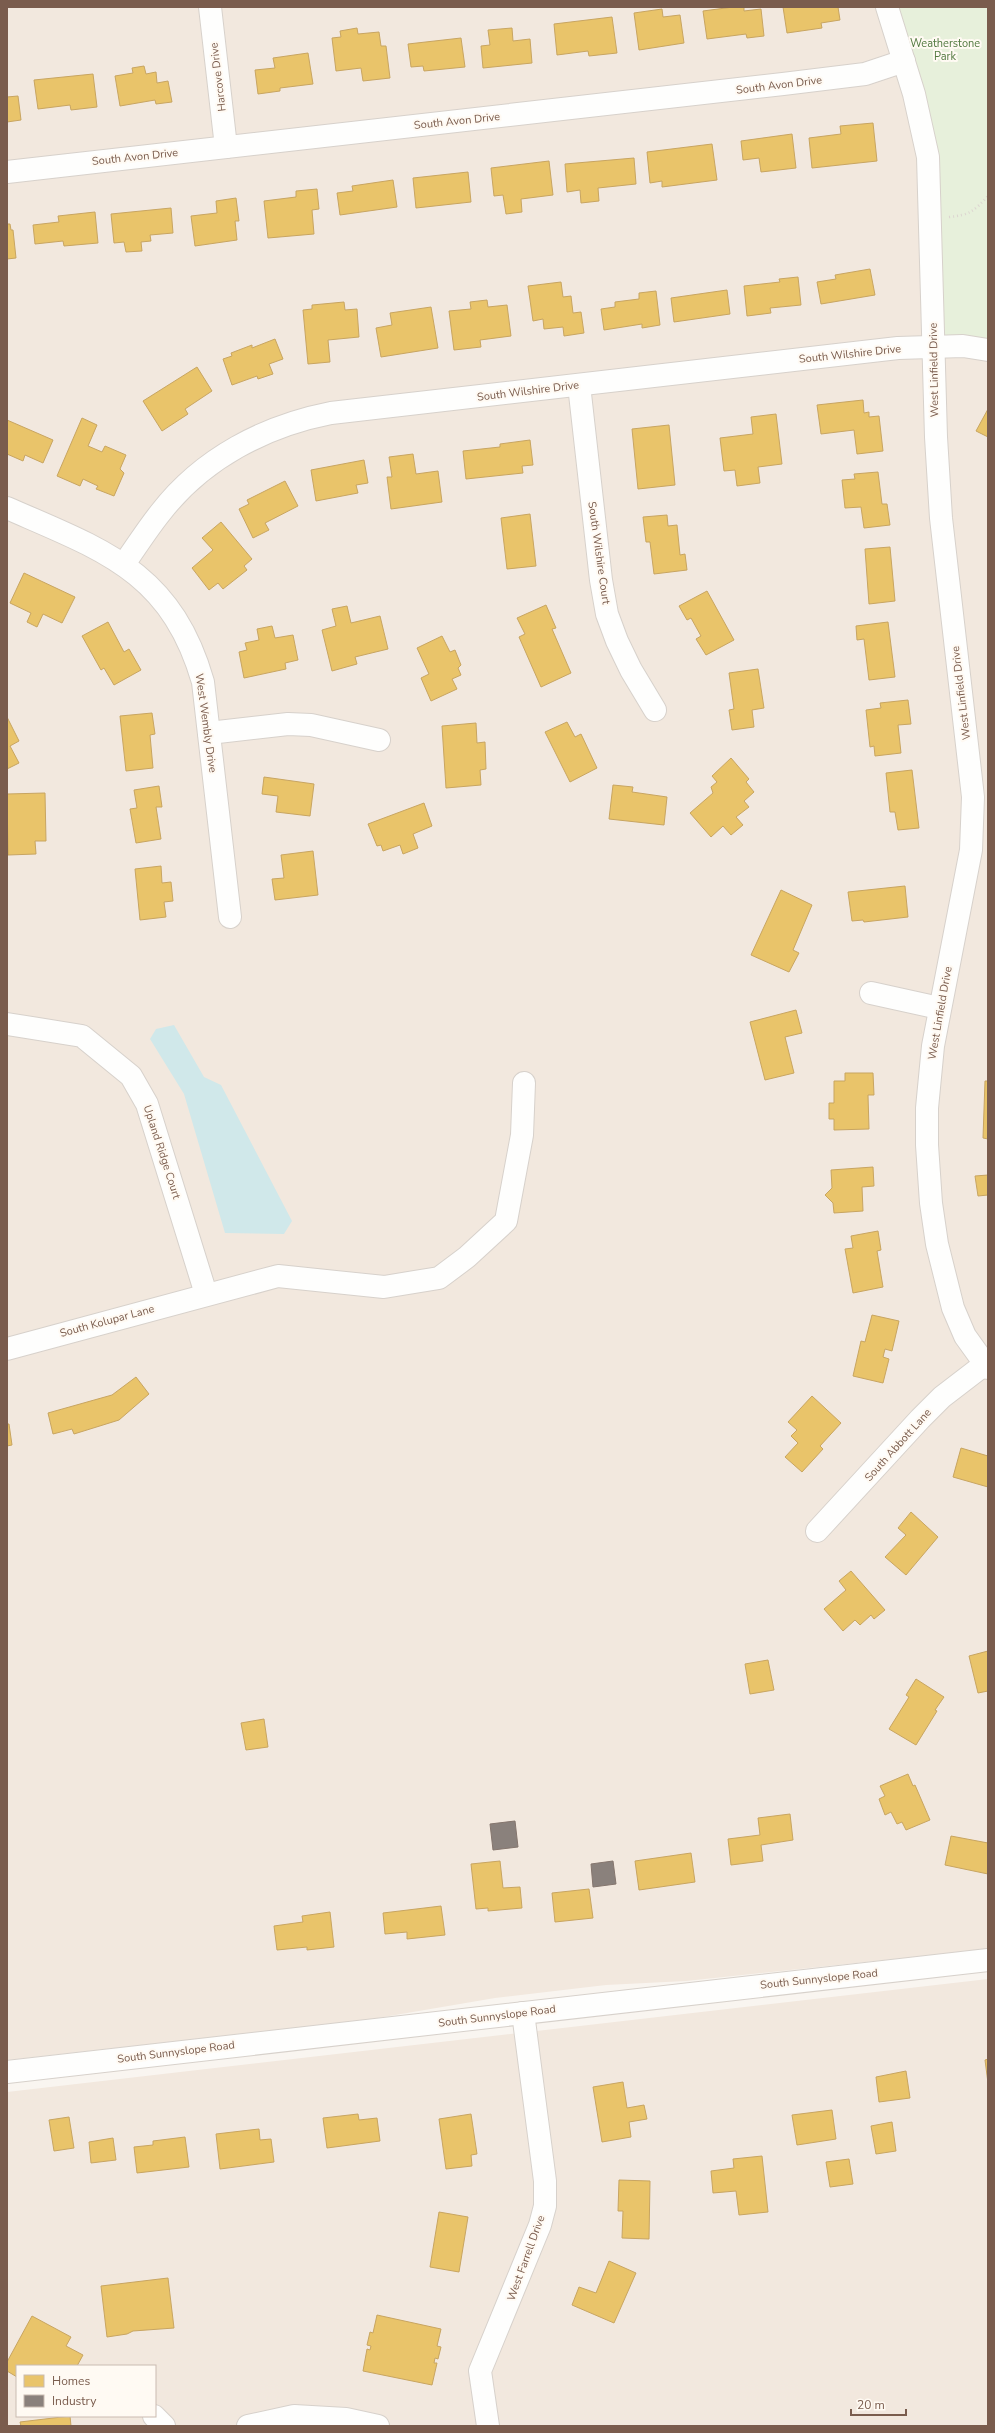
<svg xmlns="http://www.w3.org/2000/svg" width="995" height="2433" font-family="'Nunito Sans',sans-serif">
  <style>
    .residential { fill: #f2e8de; fill-rule: evenodd }
    .green { fill: #e7f0db }
    .water { fill: #d0e8ea }
    .homes { fill: #e9c46a; stroke: #c8a561 }
    .industry { fill: #8a817c; stroke: #85766e }
    .lines { fill: none; stroke-linecap: round; stroke-linejoin: round }
    .minor-casing { stroke: #d7d1cb; stroke-width: 24 }
    .path { stroke: #dcd5d0; stroke-width: 2.5; stroke-dasharray: 1 3; stroke-linecap: butt }
    .minor { stroke: #fefefd; stroke-width: 22 }
    .labels { text-anchor: middle; dominant-baseline: central; stroke-width: 4; stroke-linejoin: round; paint-order: stroke }
    .park-label { font-size: 11px; fill: #537a41; stroke: #fffaf3 }
    .street-label { font-size: 11px; fill: #7a5c4d; stroke: #fffaf3 }
  </style>
  <rect width="100%" height="100%" fill="#f9f5f0"/>
  <!-- residential -->
  <g class="residential">
    <path d="M 7,7 L 988,7 L 988,1949 L 686,1981 L 606,1985 L 495,1998 L 366,2020 L 7,2060 Z"/>
    <path d="M 988,1979 L 988,2426 L 7,2426 L 7,2092 ZM 17,2366 L 155,2366 L 155,2416 L 17,2416 Z"/>
  </g>
  <!-- green -->
  <path class="green" d="M 887,7 L 988,7 L 988,350 L 934,345 L 930,191 Z"/>
  <!-- water -->
  <path class="water" d="M 174,1025 L 204,1077 L 221,1085 L 292,1221 L 284,1234 L 225,1233 L 184,1094 L 150,1039 L 156,1029 Z"/>
  <!-- homes -->
  <g class="homes">
    <path d="M 733,7 L 744,7 L 744,11 L 761,9 L 764,36 L 747,38 L 746,34 L 707,39 L 703,11 Z"/>
    <path d="M 783,7 L 838,7 L 840,20 L 821,23 L 822,28 L 787,33 Z"/>
    <path d="M 662,9 L 663,17 L 680,15 L 684,43 L 639,50 L 634,13 Z"/>
    <path d="M 612,17 L 617,53 L 589,56 L 588,51 L 557,55 L 554,24 Z"/>
    <path d="M 357,28 L 358,34 L 379,32 L 381,46 L 386,46 L 390,78 L 363,81 L 361,68 L 336,71 L 332,38 L 341,37 L 340,31 Z"/>
    <path d="M 512,28 L 513,41 L 530,39 L 532,63 L 483,68 L 481,46 L 490,45 L 488,30 Z"/>
    <path d="M 461,38 L 465,67 L 424,71 L 423,66 L 411,67 L 408,44 Z"/>
    <path d="M 308,53 L 313,84 L 280,88 L 280,91 L 258,94 L 255,70 L 275,68 L 273,58 Z"/>
    <path d="M 144,66 L 146,74 L 156,72 L 157,83 L 168,81 L 172,102 L 156,104 L 155,100 L 120,106 L 115,76 L 133,73 L 132,68 Z"/>
    <path d="M 93,74 L 97,107 L 71,110 L 70,105 L 38,109 L 34,80 Z"/>
    <path d="M 18,96 L 21,120 L 7,122 L 7,97 Z"/>
    <path d="M 873,123 L 877,161 L 812,168 L 809,138 L 841,134 L 840,126 Z"/>
    <path d="M 792,134 L 796,168 L 761,172 L 759,158 L 743,160 L 741,141 Z"/>
    <path d="M 712,144 L 717,180 L 662,187 L 662,181 L 650,183 L 647,152 Z"/>
    <path d="M 634,158 L 636,184 L 598,188 L 599,201 L 581,203 L 580,190 L 567,192 L 565,164 Z"/>
    <path d="M 549,161 L 553,195 L 521,199 L 522,212 L 506,214 L 503,195 L 494,196 L 491,168 Z"/>
    <path d="M 468,172 L 471,202 L 416,208 L 413,178 Z"/>
    <path d="M 393,180 L 397,207 L 340,215 L 337,193 L 353,191 L 352,186 Z"/>
    <path d="M 317,189 L 319,209 L 312,210 L 314,234 L 268,238 L 264,201 L 296,197 L 296,191 Z"/>
    <path d="M 236,198 L 239,221 L 235,221 L 237,240 L 195,246 L 191,216 L 217,213 L 216,201 Z"/>
    <path d="M 171,208 L 173,233 L 150,235 L 151,241 L 141,242 L 142,251 L 126,252 L 124,242 L 114,243 L 111,214 Z"/>
    <path d="M 95,212 L 98,243 L 64,246 L 63,241 L 35,244 L 33,225 L 59,222 L 58,216 Z"/>
    <path d="M 7,224 L 10,224 L 11,230 L 13,230 L 16,258 L 7,259 Z"/>
    <path d="M 870,269 L 875,295 L 821,304 L 817,282 L 836,279 L 835,275 Z"/>
    <path d="M 798,277 L 801,305 L 770,308 L 771,313 L 747,316 L 744,286 L 780,282 L 779,279 Z"/>
    <path d="M 561,282 L 563,297 L 571,296 L 573,313 L 581,312 L 584,333 L 564,336 L 563,327 L 544,329 L 543,319 L 533,321 L 528,286 Z"/>
    <path d="M 727,290 L 730,314 L 674,322 L 671,298 Z"/>
    <path d="M 656,291 L 660,325 L 642,328 L 642,324 L 604,330 L 601,309 L 615,307 L 615,302 L 639,299 L 639,293 Z"/>
    <path d="M 487,300 L 488,307 L 507,305 L 511,336 L 480,340 L 481,347 L 454,350 L 449,311 L 471,309 L 470,302 Z"/>
    <path d="M 344,302 L 345,310 L 357,309 L 359,337 L 328,340 L 330,362 L 308,364 L 303,310 L 312,309 L 312,305 Z"/>
    <path d="M 431,307 L 438,348 L 381,357 L 376,328 L 392,325 L 390,313 Z"/>
    <path d="M 275,339 L 283,359 L 269,364 L 273,374 L 258,379 L 257,376 L 232,385 L 223,359 L 232,356 L 231,353 L 252,345 L 252,348 Z"/>
    <path d="M 197,367 L 212,391 L 185,409 L 188,414 L 162,431 L 143,401 Z"/>
    <path d="M 863,400 L 864,413 L 869,412 L 869,417 L 879,416 L 883,451 L 857,454 L 854,430 L 821,434 L 817,405 Z"/>
    <path d="M 988,409 L 988,437 L 976,431 Z"/>
    <path d="M 776,414 L 782,464 L 758,467 L 760,483 L 737,486 L 735,470 L 724,471 L 720,438 L 753,434 L 751,417 Z"/>
    <path d="M 82,418 L 97,425 L 88,446 L 102,452 L 105,446 L 126,455 L 120,469 L 124,473 L 114,496 L 96,489 L 98,486 L 83,479 L 80,486 L 57,476 Z"/>
    <path d="M 7,420 L 53,440 L 43,463 L 25,455 L 23,461 L 7,454 Z"/>
    <path d="M 669,425 L 675,485 L 638,489 L 632,429 Z"/>
    <path d="M 530,440 L 533,465 L 522,466 L 523,473 L 466,479 L 463,451 L 500,447 L 500,444 Z"/>
    <path d="M 413,454 L 416,474 L 438,471 L 442,502 L 391,509 L 387,477 L 392,477 L 389,457 Z"/>
    <path d="M 364,460 L 368,483 L 356,485 L 358,493 L 316,501 L 311,470 Z"/>
    <path d="M 878,472 L 882,504 L 887,504 L 890,525 L 864,528 L 861,507 L 845,508 L 842,480 L 855,479 L 854,474 Z"/>
    <path d="M 285,481 L 298,506 L 265,523 L 269,530 L 253,538 L 239,509 L 249,504 L 247,500 Z"/>
    <path d="M 530,514 L 536,566 L 507,569 L 501,518 Z"/>
    <path d="M 667,515 L 668,526 L 677,525 L 680,555 L 685,554 L 687,570 L 654,574 L 650,542 L 646,542 L 643,517 Z"/>
    <path d="M 221,522 L 252,559 L 244,566 L 247,570 L 223,589 L 218,583 L 209,590 L 192,568 L 213,550 L 202,538 Z"/>
    <path d="M 890,547 L 895,601 L 869,604 L 865,549 Z"/>
    <path d="M 24,573 L 75,597 L 62,623 L 43,614 L 37,627 L 27,622 L 31,613 L 10,603 Z"/>
    <path d="M 707,591 L 734,640 L 706,655 L 696,639 L 701,636 L 691,618 L 687,620 L 679,606 Z"/>
    <path d="M 546,605 L 556,628 L 552,629 L 571,673 L 541,687 L 519,637 L 525,634 L 517,618 Z"/>
    <path d="M 347,606 L 351,623 L 380,616 L 388,649 L 355,657 L 357,664 L 332,671 L 322,630 L 336,626 L 332,609 Z"/>
    <path d="M 108,622 L 124,652 L 129,649 L 141,670 L 114,685 L 104,668 L 101,670 L 82,636 Z"/>
    <path d="M 888,622 L 895,677 L 869,680 L 864,639 L 857,640 L 856,626 Z"/>
    <path d="M 272,626 L 275,638 L 293,635 L 298,660 L 285,663 L 286,669 L 244,678 L 239,652 L 247,650 L 245,643 L 259,640 L 257,629 Z"/>
    <path d="M 442,636 L 450,652 L 455,650 L 461,665 L 458,668 L 461,675 L 452,679 L 457,689 L 431,701 L 421,678 L 429,674 L 417,648 Z"/>
    <path d="M 758,669 L 764,708 L 752,710 L 754,727 L 732,730 L 729,710 L 734,709 L 729,673 Z"/>
    <path d="M 908,700 L 911,724 L 898,725 L 901,753 L 875,756 L 874,746 L 870,747 L 866,710 L 881,708 L 880,703 Z"/>
    <path d="M 152,713 L 155,734 L 150,735 L 153,768 L 126,771 L 120,716 Z"/>
    <path d="M 7,717 L 19,741 L 10,746 L 19,763 L 7,769 Z"/>
    <path d="M 567,722 L 575,737 L 581,734 L 597,768 L 570,782 L 545,732 Z"/>
    <path d="M 476,723 L 477,743 L 485,742 L 486,769 L 480,770 L 481,785 L 446,788 L 442,726 Z"/>
    <path d="M 731,758 L 749,779 L 746,782 L 754,792 L 744,801 L 749,807 L 736,817 L 743,825 L 731,835 L 723,826 L 711,837 L 690,813 L 713,793 L 711,787 L 717,782 L 712,776 Z"/>
    <path d="M 912,770 L 919,828 L 898,830 L 895,812 L 890,812 L 886,773 Z"/>
    <path d="M 264,777 L 314,784 L 310,816 L 276,812 L 278,796 L 262,794 Z"/>
    <path d="M 613,785 L 633,787 L 632,792 L 667,797 L 664,825 L 609,819 Z"/>
    <path d="M 159,786 L 162,807 L 156,807 L 161,839 L 136,843 L 130,809 L 137,808 L 134,790 Z"/>
    <path d="M 45,793 L 46,841 L 35,841 L 36,854 L 8,855 L 7,794 Z"/>
    <path d="M 424,803 L 432,826 L 413,834 L 418,848 L 403,854 L 400,845 L 383,851 L 381,845 L 377,846 L 368,824 Z"/>
    <path d="M 313,851 L 318,895 L 275,900 L 272,879 L 284,878 L 281,855 Z"/>
    <path d="M 161,866 L 162,883 L 171,882 L 173,901 L 164,902 L 166,917 L 140,920 L 135,869 Z"/>
    <path d="M 905,886 L 908,917 L 864,922 L 863,920 L 852,921 L 848,892 Z"/>
    <path d="M 781,890 L 812,905 L 793,950 L 799,953 L 789,972 L 751,955 Z"/>
    <path d="M 796,1010 L 802,1033 L 785,1037 L 794,1073 L 765,1080 L 750,1022 Z"/>
    <path d="M 845,1073 L 873,1073 L 874,1095 L 868,1095 L 869,1129 L 834,1130 L 834,1119 L 829,1119 L 829,1103 L 834,1103 L 834,1081 L 845,1081 Z"/>
    <path d="M 985,1081 L 988,1081 L 988,1139 L 983,1138 Z"/>
    <path d="M 873,1167 L 874,1186 L 862,1187 L 863,1211 L 834,1213 L 833,1203 L 825,1195 L 832,1188 L 831,1170 Z"/>
    <path d="M 988,1175 L 988,1195 L 978,1196 L 975,1176 Z"/>
    <path d="M 878,1231 L 881,1250 L 877,1251 L 883,1287 L 853,1293 L 845,1249 L 853,1248 L 851,1236 Z"/>
    <path d="M 872,1315 L 899,1321 L 892,1351 L 885,1349 L 883,1357 L 889,1359 L 883,1383 L 853,1376 L 861,1341 L 865,1342 Z"/>
    <path d="M 136,1377 L 149,1394 L 119,1420 L 74,1434 L 72,1429 L 53,1434 L 48,1413 L 112,1395 Z"/>
    <path d="M 812,1396 L 841,1423 L 820,1446 L 823,1449 L 802,1472 L 785,1457 L 798,1443 L 791,1436 L 797,1430 L 788,1422 Z"/>
    <path d="M 7,1424 L 9,1424 L 12,1445 L 7,1446 Z"/>
    <path d="M 961,1448 L 988,1456 L 988,1487 L 953,1477 Z"/>
    <path d="M 911,1512 L 938,1537 L 906,1575 L 885,1557 L 906,1535 L 898,1528 Z"/>
    <path d="M 851,1571 L 885,1610 L 874,1619 L 871,1615 L 860,1625 L 855,1620 L 843,1631 L 824,1609 L 846,1590 L 839,1581 Z"/>
    <path d="M 988,1651 L 988,1691 L 978,1693 L 969,1656 Z"/>
    <path d="M 768,1660 L 774,1690 L 750,1694 L 745,1664 Z"/>
    <path d="M 916,1679 L 944,1697 L 935,1710 L 937,1711 L 916,1745 L 889,1729 L 909,1697 L 906,1695 Z"/>
    <path d="M 264,1719 L 268,1747 L 246,1750 L 241,1723 Z"/>
    <path d="M 908,1774 L 913,1786 L 915,1785 L 930,1820 L 906,1830 L 902,1822 L 897,1824 L 891,1812 L 885,1815 L 879,1799 L 885,1796 L 880,1786 Z"/>
    <path d="M 790,1814 L 793,1840 L 761,1845 L 763,1861 L 731,1865 L 728,1839 L 760,1835 L 758,1818 Z"/>
    <path d="M 951,1836 L 988,1843 L 988,1874 L 945,1865 Z"/>
    <path d="M 691,1853 L 695,1882 L 639,1890 L 635,1861 Z"/>
    <path d="M 500,1861 L 503,1888 L 520,1887 L 522,1908 L 488,1911 L 488,1908 L 476,1909 L 471,1864 Z"/>
    <path d="M 589,1889 L 593,1918 L 555,1922 L 552,1893 Z"/>
    <path d="M 441,1906 L 445,1935 L 407,1939 L 407,1932 L 385,1934 L 383,1913 Z"/>
    <path d="M 330,1912 L 334,1947 L 307,1950 L 307,1947 L 277,1950 L 274,1926 L 303,1922 L 302,1916 Z"/>
    <path d="M 988,2059 L 988,2083 L 985,2060 Z"/>
    <path d="M 906,2071 L 910,2098 L 879,2102 L 876,2077 Z"/>
    <path d="M 623,2082 L 627,2108 L 644,2105 L 647,2119 L 629,2122 L 631,2137 L 602,2142 L 593,2087 Z"/>
    <path d="M 832,2110 L 836,2139 L 797,2145 L 792,2115 Z"/>
    <path d="M 358,2114 L 359,2120 L 377,2118 L 380,2141 L 327,2148 L 323,2118 Z"/>
    <path d="M 471,2114 L 477,2154 L 471,2155 L 472,2166 L 446,2169 L 439,2119 Z"/>
    <path d="M 69,2117 L 74,2148 L 54,2151 L 49,2120 Z"/>
    <path d="M 892,2122 L 896,2151 L 876,2154 L 871,2126 Z"/>
    <path d="M 259,2129 L 260,2140 L 271,2139 L 274,2162 L 220,2169 L 216,2134 Z"/>
    <path d="M 185,2137 L 189,2167 L 137,2173 L 134,2147 L 153,2145 L 153,2141 Z"/>
    <path d="M 113,2138 L 116,2160 L 91,2163 L 89,2142 Z"/>
    <path d="M 762,2156 L 768,2212 L 739,2215 L 736,2191 L 713,2193 L 711,2171 L 734,2168 L 733,2159 Z"/>
    <path d="M 849,2159 L 853,2184 L 830,2187 L 826,2162 Z"/>
    <path d="M 619,2180 L 650,2181 L 649,2239 L 622,2238 L 623,2211 L 618,2211 Z"/>
    <path d="M 439,2212 L 468,2217 L 459,2272 L 430,2267 Z"/>
    <path d="M 609,2261 L 636,2273 L 614,2323 L 572,2305 L 579,2287 L 596,2293 Z"/>
    <path d="M 168,2278 L 174,2328 L 133,2331 L 127,2334 L 107,2337 L 101,2286 Z"/>
    <path d="M 377,2315 L 441,2329 L 437,2346 L 441,2347 L 438,2359 L 435,2358 L 434,2363 L 437,2363 L 432,2385 L 363,2371 L 367,2349 L 370,2350 L 371,2346 L 367,2345 L 370,2332 L 373,2333 Z"/>
    <path d="M 32,2316 L 71,2337 L 66,2346 L 83,2355 L 77,2366 L 17,2366 L 17,2377 L 7,2371 L 7,2362 Z"/>
    <path d="M 70,2416 L 71,2426 L 21,2426 L 20,2422 Z"/>
  </g>
  <!-- industry -->
  <g class="industry">
    <path d="M 515,1821 L 518,1847 L 493,1850 L 490,1824 Z"/>
    <path d="M 613,1861 L 616,1884 L 593,1887 L 591,1864 Z"/>
  </g>
  <g class="lines">
    <defs>
      <g id="minor">
        <path d="M 210,7 L 226,147"/>
        <path d="M 887,7 L 914,94 L 928,157 L 936,437 L 941,518 L 973,797 L 971,850 L 933,1046 L 927,1108 L 927,1145 L 931,1203 L 937,1244 L 953,1308 L 965,1336 L 988,1368"/>
        <path d="M 7,172 L 783,84 L 865,74 L 904,61"/>
        <path d="M 579,385 L 601,580 L 607,614 L 617,641 L 631,670 L 655,710"/>
        <path d="M 7,508 C 103,550 171,571 203,682 L 230,917"/>
        <path d="M 124,564 C 136,547 148,528 161,512 C 203,458 265,426 331,413 L 898,348 L 963,346 L 988,350"/>
        <path d="M 209,733 L 288,724 L 311,725 L 379,740"/>
        <path d="M 871,993 L 939,1008"/>
        <path d="M 7,1024 L 82,1036 L 131,1076 L 147,1104 L 206,1294"/>
        <path d="M 7,1349 L 278,1276 L 384,1287 L 439,1278 L 467,1257 L 506,1221 L 522,1135 L 524,1083"/>
        <path d="M 817,1531 L 920,1419 L 942,1397 L 985,1364"/>
        <path d="M 7,2072 L 988,1960"/>
        <path d="M 154,2416 L 164,2426"/>
        <path d="M 248,2426 L 294,2416 L 346,2419 L 378,2426"/>
        <path d="M 488,2426 L 480,2371 L 540,2225 L 545,2206 L 545,2181 L 523,2013"/>
      </g>
    </defs>
    <!-- minor casing -->
    <use href="#minor" class="minor-casing"/>
    <!-- path -->
    <path class="path" d="M 949,217 C 970,215 974,211 988,196"/>
    <!-- minor -->
    <use href="#minor" class="minor"/>
  </g>
  <g class="labels">
    <!-- park labels -->
    <g class="park-label">
      <text x="945" y="43">Weatherstone<tspan x="945" dy="13">Park</tspan></text>
    </g>
    <!-- street labels -->
    <g class="street-label">
      <text transform="translate(218 77) rotate(-97)">Harcove Drive</text>
      <text transform="translate(779 85) rotate(-7)">South Avon Drive</text>
      <text transform="translate(457 121) rotate(-6)">South Avon Drive</text>
      <text transform="translate(135 157) rotate(-6)">South Avon Drive</text>
      <text transform="translate(850 354) rotate(-6)">South Wilshire Drive</text>
      <text transform="translate(934 370) rotate(-91)">West Linfield Drive</text>
      <text transform="translate(528 391) rotate(-7)">South Wilshire Drive</text>
      <text transform="translate(599 553) rotate(82)">South Wilshire Court</text>
      <text transform="translate(961 693) rotate(-97)">West Linfield Drive</text>
      <text transform="translate(206 723) rotate(82)">West Wembly Drive</text>
      <text transform="translate(940 1013) rotate(-80)">West Linfield Drive</text>
      <text transform="translate(162 1152) rotate(72)">Upland Ridge Court</text>
      <text transform="translate(107 1321) rotate(-15)">South Kolupar Lane</text>
      <text transform="translate(898 1445) rotate(-48)">South Abbott Lane</text>
      <text transform="translate(819 1979) rotate(-6)">South Sunnyslope Road</text>
      <text transform="translate(497 2016) rotate(-7)">South Sunnyslope Road</text>
      <text transform="translate(176 2052) rotate(-7)">South Sunnyslope Road</text>
      <text transform="translate(526 2258) rotate(-70)">West Farrell Drive</text>
    </g>
  </g>
  <!-- border -->
  <rect width="995" height="2433" fill="none" stroke="#7a5c4d" stroke-width="16"/>
  <!-- legend -->
  <rect x="16" y="2365" width="140" height="52" fill="#fffaf3" stroke="#cabbb1"/>
  <rect x="24" y="2375" width="20" height="12" fill="#e9c46a" stroke="#cabbb1"/>
  <text x="52" y="2385" font-size="12" fill="#7a5c4d">Homes</text>
  <rect x="24" y="2395" width="20" height="12" fill="#8a817c" stroke="#cabbb1"/>
  <text x="52" y="2405" font-size="12" fill="#7a5c4d">Industry</text>
  <!-- scale -->
  <path d="M851 2409v6h55v-6" fill="none" stroke="#7a5c4d" stroke-width="2"/>
  <text x="857" y="2409" font-size="12" fill="#7a5c4d" stroke="#fffaf3" stroke-width="3" paint-order="stroke">20 m</text>
</svg>
